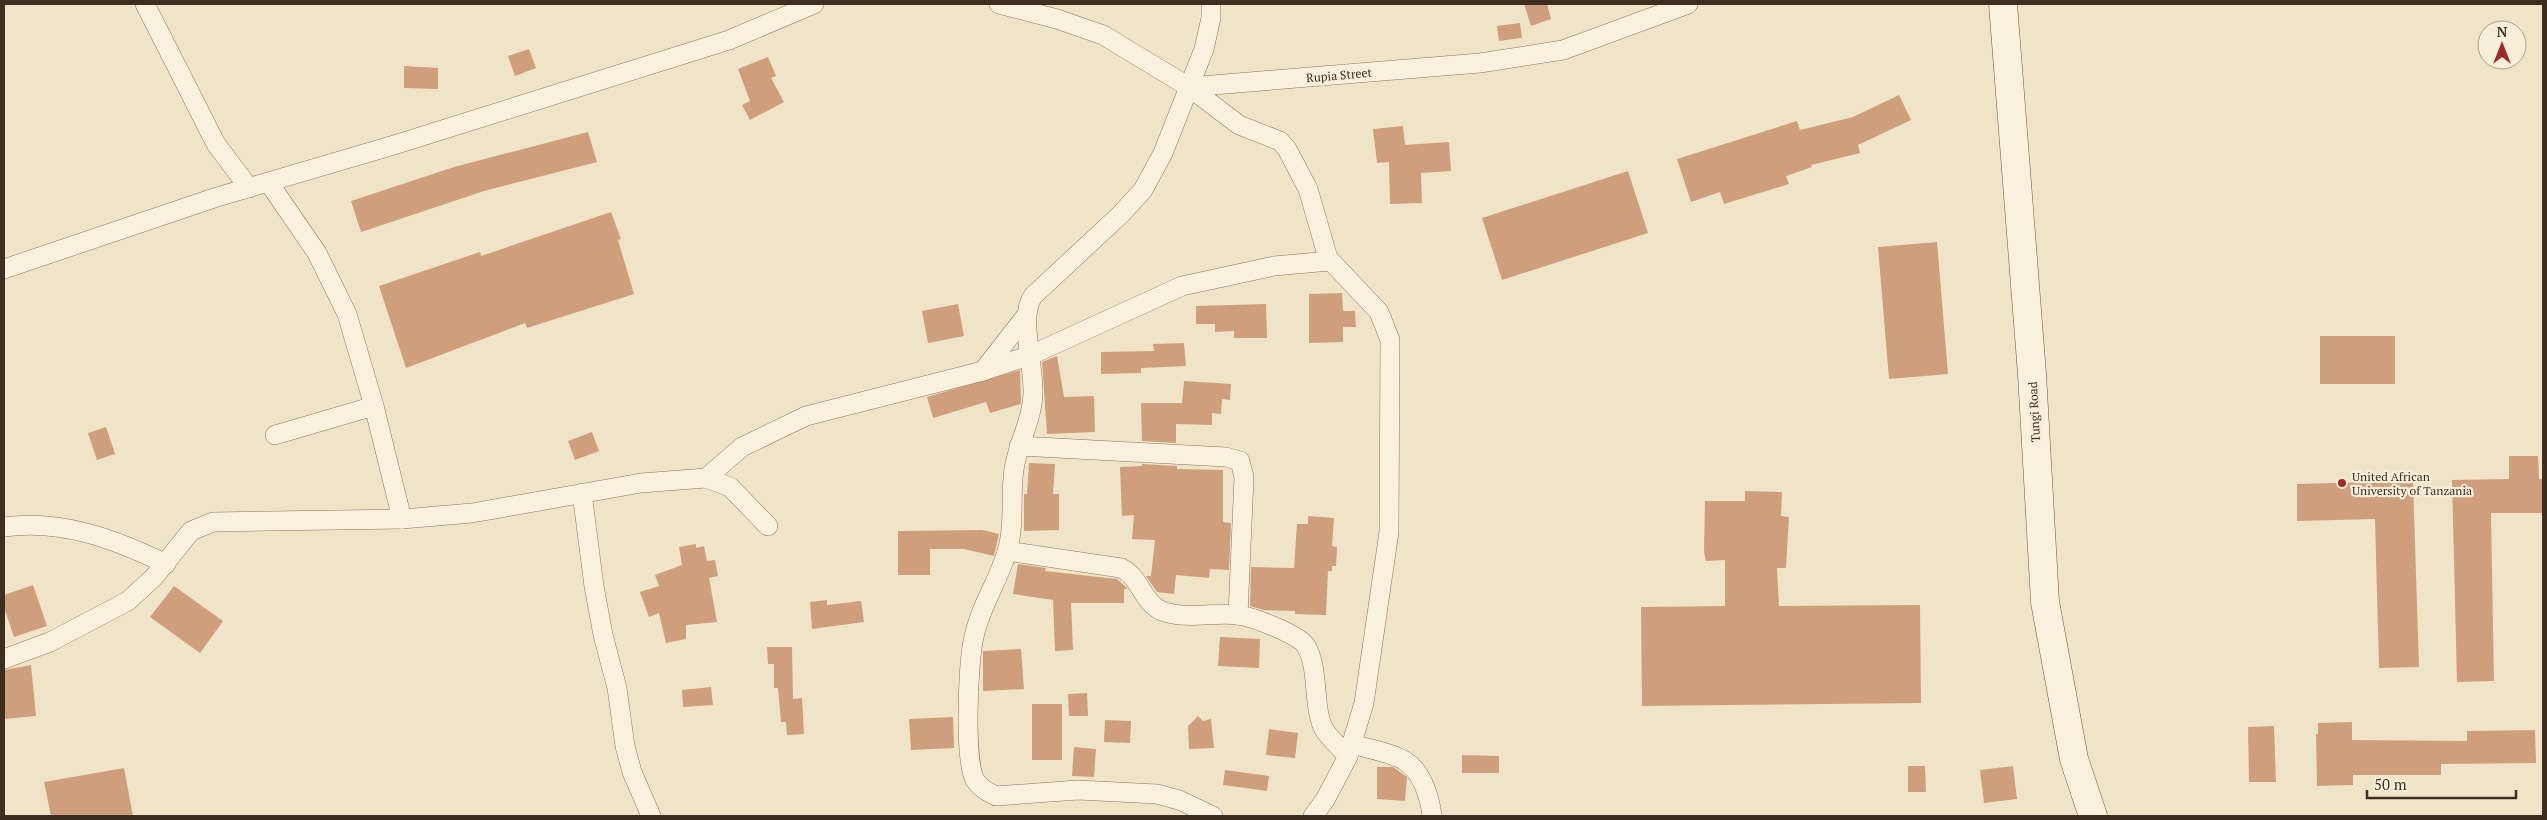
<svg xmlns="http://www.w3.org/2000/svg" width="2547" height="820" font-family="'PT Serif',serif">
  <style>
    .building { fill: #cf9f7d }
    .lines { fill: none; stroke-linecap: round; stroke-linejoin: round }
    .street-casing { stroke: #8d765c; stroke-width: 20 }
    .secondary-casing { stroke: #6f573f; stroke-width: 29 }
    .street { stroke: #faf1dc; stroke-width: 19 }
    .secondary { stroke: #faf1dc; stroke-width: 28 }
    .poi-dot { fill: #9e2a2b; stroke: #f7eed8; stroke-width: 2 }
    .labels { text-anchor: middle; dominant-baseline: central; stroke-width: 4.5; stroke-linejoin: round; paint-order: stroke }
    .street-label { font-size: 12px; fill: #3d2e20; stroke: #f7eed8 }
    .poi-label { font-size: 12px; fill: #3d2e20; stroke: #f7eed8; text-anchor: start }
  </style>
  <rect width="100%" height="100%" fill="#f0e4c8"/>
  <!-- building -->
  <g class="building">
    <path d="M 1524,4 L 1547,4 L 1551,19 L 1531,26 Z"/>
    <path d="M 1520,23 L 1522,38 L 1499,41 L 1497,26 Z"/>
    <path d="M 529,49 L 536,68 L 515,76 L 508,56 Z"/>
    <path d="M 768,57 L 776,76 L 771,78 L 784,102 L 750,120 L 742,105 L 750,101 L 738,69 Z"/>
    <path d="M 404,66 L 438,68 L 438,89 L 404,88 Z"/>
    <path d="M 1899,95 L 1911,120 L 1858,145 L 1860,153 L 1811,165 L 1812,167 L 1786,176 L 1789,184 L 1724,204 L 1720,192 L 1691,202 L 1677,159 L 1797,121 L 1800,130 L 1853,117 Z"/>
    <path d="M 1403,126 L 1405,145 L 1449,142 L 1451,171 L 1421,173 L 1422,203 L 1390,204 L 1389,162 L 1377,163 L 1373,129 Z"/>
    <path d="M 588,132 L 597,162 L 484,191 L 361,232 L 351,201 L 454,167 Z"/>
    <path d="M 1628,171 L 1648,233 L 1502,280 L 1482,218 Z"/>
    <path d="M 611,212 L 621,239 L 618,240 L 634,294 L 527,328 L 525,323 L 406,368 L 379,286 L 480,252 L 481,256 Z"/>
    <path d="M 1937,242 L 1948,374 L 1889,379 L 1878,247 Z"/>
    <path d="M 1342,293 L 1343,311 L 1355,311 L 1356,327 L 1343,327 L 1343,342 L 1309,343 L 1309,294 Z"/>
    <path d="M 958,304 L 964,336 L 928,343 L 922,311 Z"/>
    <path d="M 1266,304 L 1267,338 L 1234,338 L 1234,331 L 1215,332 L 1215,324 L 1196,324 L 1196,306 Z"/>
    <rect x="2320" y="336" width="75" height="48"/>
    <path d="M 1184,343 L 1186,366 L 1141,368 L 1141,373 L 1101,374 L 1101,352 L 1154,351 L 1153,344 Z"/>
    <path d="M 1057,356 L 1064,397 L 1094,396 L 1095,432 L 1047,434 L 1042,362 Z"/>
    <path d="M 1020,370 L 1021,404 L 990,413 L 986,402 L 933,418 L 927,397 Z"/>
    <path d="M 1184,381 L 1231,384 L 1230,400 L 1222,399 L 1221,414 L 1212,413 L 1212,425 L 1176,424 L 1176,443 L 1142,441 L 1141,403 L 1182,403 Z"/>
    <path d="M 106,427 L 115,454 L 97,460 L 88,433 Z"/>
    <path d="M 592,432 L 599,451 L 575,460 L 568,441 Z"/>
    <path d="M 2509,456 L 2538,456 L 2539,479 L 2543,479 L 2543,513 L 2491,513 L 2494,681 L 2457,682 L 2452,480 L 2509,479 Z"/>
    <path d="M 1029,463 L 1055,464 L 1053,494 L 1059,494 L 1059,530 L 1024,531 L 1024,494 L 1027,494 Z"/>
    <path d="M 1142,464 L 1177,466 L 1177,469 L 1223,470 L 1223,522 L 1231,523 L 1229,570 L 1210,569 L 1209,578 L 1176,575 L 1174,594 L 1157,592 L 1146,576 L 1151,576 L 1155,540 L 1132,539 L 1134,515 L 1122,516 L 1120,467 L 1142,466 Z"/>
    <path d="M 2413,481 L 2419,667 L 2379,668 L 2375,519 L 2297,521 L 2297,484 Z"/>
    <path d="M 1745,491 L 1782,492 L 1781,516 L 1789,517 L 1786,568 L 1777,568 L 1779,606 L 1920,605 L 1921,703 L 1642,706 L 1641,607 L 1725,606 L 1725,560 L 1706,561 L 1704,552 L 1705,501 L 1745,501 Z"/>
    <path d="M 1308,516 L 1334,518 L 1332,546 L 1337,547 L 1336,566 L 1332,566 L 1332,571 L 1328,571 L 1326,615 L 1295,614 L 1295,611 L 1264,610 L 1250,606 L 1251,567 L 1294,568 L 1297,524 L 1308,524 Z"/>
    <path d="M 982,530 L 999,534 L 994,556 L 964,549 L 930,549 L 930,575 L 898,575 L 898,531 Z"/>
    <path d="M 696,544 L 696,548 L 704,546 L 707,561 L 715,560 L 718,576 L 709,578 L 717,622 L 686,625 L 686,639 L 666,643 L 659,613 L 649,617 L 640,592 L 659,586 L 655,575 L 682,565 L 679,547 Z"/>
    <path d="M 1018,564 L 1046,568 L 1045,571 L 1117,579 L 1128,589 L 1124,589 L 1124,603 L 1071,603 L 1073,650 L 1055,651 L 1053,600 L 1013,594 Z"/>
    <path d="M 33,585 L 47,626 L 14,637 L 4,607 L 4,595 Z"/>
    <path d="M 174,586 L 223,621 L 200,653 L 150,617 Z"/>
    <path d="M 827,600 L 827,605 L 861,601 L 864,622 L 812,629 L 810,602 Z"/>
    <path d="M 1220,637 L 1260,639 L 1259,668 L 1218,666 Z"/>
    <path d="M 767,647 L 792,647 L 793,699 L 802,698 L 804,734 L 787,735 L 786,722 L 781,722 L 778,688 L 774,688 L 774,664 L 768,664 Z"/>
    <path d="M 1021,649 L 1024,689 L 983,691 L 983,651 Z"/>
    <path d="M 31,665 L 36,716 L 4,719 L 4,670 Z"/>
    <path d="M 711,687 L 713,705 L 683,707 L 682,690 Z"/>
    <path d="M 1087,693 L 1088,716 L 1069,716 L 1068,694 Z"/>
    <rect x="1032" y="704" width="30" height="56"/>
    <path d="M 1198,716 L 1203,721 L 1211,719 L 1214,748 L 1189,749 L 1188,726 Z"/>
    <path d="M 953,717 L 954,748 L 911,750 L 909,719 Z"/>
    <path d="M 1105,720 L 1131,721 L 1130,743 L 1104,742 Z"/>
    <path d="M 2352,722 L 2352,740 L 2467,741 L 2467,731 L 2535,730 L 2536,763 L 2441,764 L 2441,775 L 2353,775 L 2353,785 L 2317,786 L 2316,734 L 2318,734 L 2318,723 Z"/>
    <path d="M 2274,726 L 2276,782 L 2249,782 L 2248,727 Z"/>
    <path d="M 1269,729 L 1298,733 L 1295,758 L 1266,755 Z"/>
    <path d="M 1074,747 L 1096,749 L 1094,777 L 1072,776 Z"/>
    <path d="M 1462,755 L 1499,756 L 1499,773 L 1462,773 Z"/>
    <path d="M 1908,766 L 1925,766 L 1926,792 L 1908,792 Z"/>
    <path d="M 2013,766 L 2017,799 L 1984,803 L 1980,770 Z"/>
    <path d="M 1377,767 L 1393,767 L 1407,777 L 1405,801 L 1377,799 Z"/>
    <path d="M 124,768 L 133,816 L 51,816 L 44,782 Z"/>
    <path d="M 1225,770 L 1269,776 L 1267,791 L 1223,785 Z"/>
  </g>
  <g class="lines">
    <defs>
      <g id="street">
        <path d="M 145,4 L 216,144 L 249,188"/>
        <path d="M 999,4 L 1057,19 L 1103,35 L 1189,87 L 1480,63 L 1563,50 L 1688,4"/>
        <path d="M 1211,4 L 1211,18 L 1204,49 L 1163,153 L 1143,190 L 1121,214 L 1033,296 C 1019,315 1033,363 1033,389 C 1034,417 1018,442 1014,469 C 1010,496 1015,522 1008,548 C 1000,579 980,606 974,637 C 968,661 964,760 975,780 C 980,788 987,792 996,796 L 1078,790 L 1157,794 L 1179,800 L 1213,816"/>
        <path d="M 1189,87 L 1239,125 L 1280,141 L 1287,149 L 1308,189 L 1328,258 L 1379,312 L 1390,340 L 1389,532 L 1364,703 L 1348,756 L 1325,800 L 1313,816"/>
        <path d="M 269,183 L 317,253 L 347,314 L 374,406 L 402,519"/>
        <path d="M 4,269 L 217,197 L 394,145 L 729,40 L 814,4"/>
        <path d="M 983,371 L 1025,317"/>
        <path d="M 275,435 L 374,406"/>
        <path d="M 1019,446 L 1226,457 L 1240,461 L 1244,477 L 1238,615"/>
        <path d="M 706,478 L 742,447 L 806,416 L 983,371 L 1031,355 L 1182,286 L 1274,266 L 1330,261"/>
        <path d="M 582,493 L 594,586 L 603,635 L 617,688 L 625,746 L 632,772 L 651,816"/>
        <path d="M 4,527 C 61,519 115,539 166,564"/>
        <path d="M 1007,551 L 1121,568 C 1140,576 1143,604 1162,611 C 1186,620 1213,612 1238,615 C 1253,617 1298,634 1306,646 C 1320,669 1312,710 1325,731 C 1331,740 1341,748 1348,756"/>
        <path d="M 4,659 L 50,642 L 128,601 L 154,577 L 191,531 L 213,522 L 402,519 L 472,513 L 641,483 L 706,478 L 730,487 L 768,526"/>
        <path d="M 1353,744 C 1368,749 1393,753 1405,761 C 1422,771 1430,798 1432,816"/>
      </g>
      <path id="secondary" d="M 2003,4 L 2032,374 L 2045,602 L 2074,759 L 2093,816"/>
    </defs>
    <!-- street casing -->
    <use href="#street" class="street-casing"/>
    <!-- secondary casing -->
    <use href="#secondary" class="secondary-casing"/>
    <!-- street -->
    <use href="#street" class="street"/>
    <!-- secondary -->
    <use href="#secondary" class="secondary"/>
  </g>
  <!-- markers -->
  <circle class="poi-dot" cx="2342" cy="483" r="5"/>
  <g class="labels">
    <!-- street labels -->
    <g class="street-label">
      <text transform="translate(1339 75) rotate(-5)">Rupia Street</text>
      <text transform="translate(2034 412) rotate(-93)">Tungi Road</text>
    </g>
    <!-- poi labels -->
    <g class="poi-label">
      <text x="2352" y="476">United African<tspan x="2352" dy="14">University of Tanzania</tspan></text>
    </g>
  </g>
  <!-- border -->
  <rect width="2547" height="820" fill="none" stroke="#3d2e20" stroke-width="10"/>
  <!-- north arrow -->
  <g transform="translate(2502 45)"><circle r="24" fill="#f7eed8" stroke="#ada18e"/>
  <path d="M0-4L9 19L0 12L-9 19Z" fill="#9e2a2b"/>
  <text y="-8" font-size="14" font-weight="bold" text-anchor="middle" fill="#3d2e20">N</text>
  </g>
  <!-- scale -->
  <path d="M2367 790v8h149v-8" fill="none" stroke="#3d2e20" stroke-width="2.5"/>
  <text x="2374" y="790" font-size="15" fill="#3d2e20" stroke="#f7eed8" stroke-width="4" paint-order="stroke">50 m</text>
</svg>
